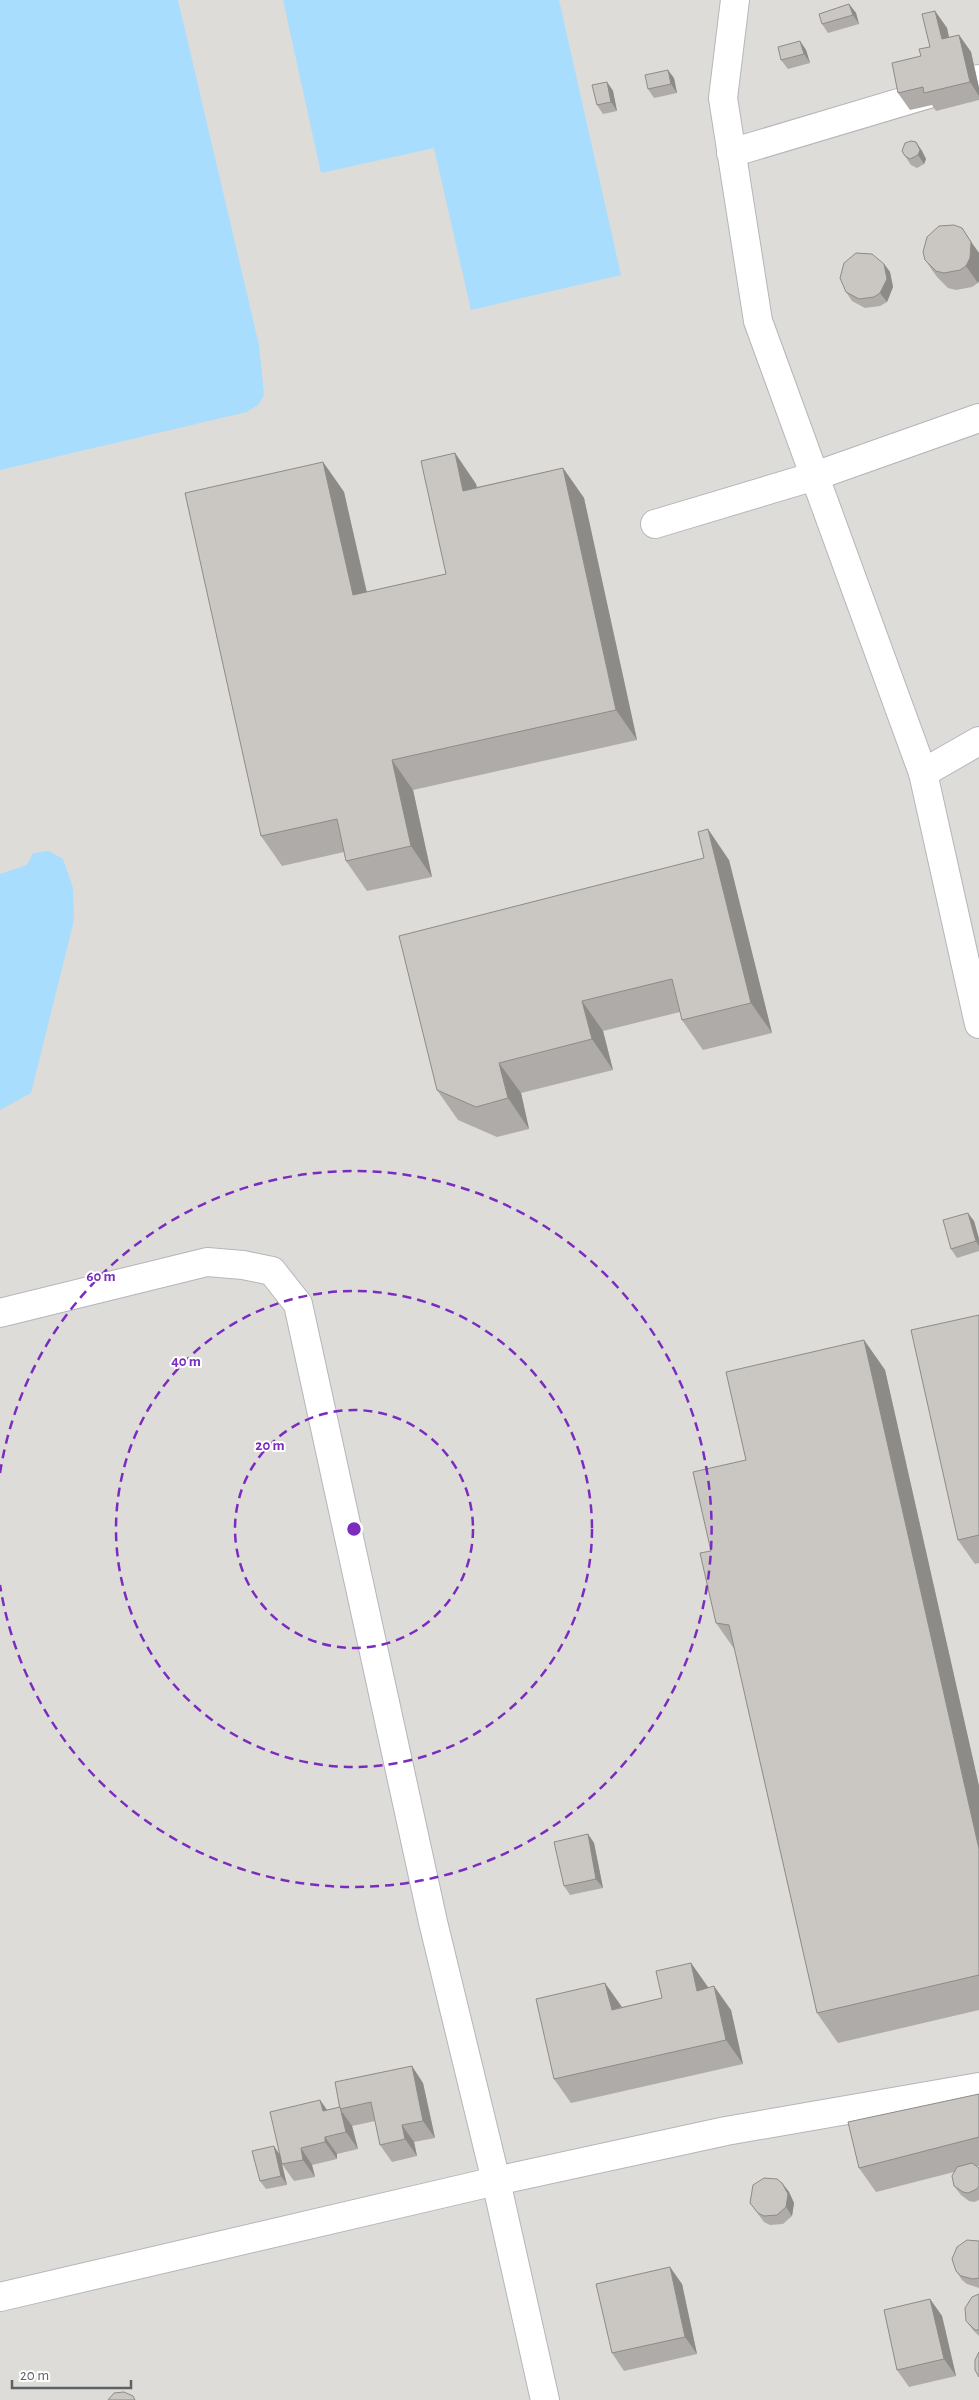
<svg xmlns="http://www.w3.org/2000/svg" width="979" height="2400" font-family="'Alegreya Sans',sans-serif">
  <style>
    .industrial { fill: #dedcd8 }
    .water { fill: #a8ddfe }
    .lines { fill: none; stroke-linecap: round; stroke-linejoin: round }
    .minor-casing { stroke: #b3b6ba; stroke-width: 30 }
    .minor { stroke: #fff; stroke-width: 28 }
    .wall { fill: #aeaba8 }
    .shaded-wall { fill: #8d8b88 }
    .building { fill: #cac7c3; stroke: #8d8b88 }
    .ring { fill: none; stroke: #7b2cbf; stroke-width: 2.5; stroke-dasharray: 9 6 }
    .centre { fill: #7b2cbf; stroke: #fff; stroke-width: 2.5 }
    .ring-label { font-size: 15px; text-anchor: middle; font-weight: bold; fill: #7b2cbf; stroke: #fff; stroke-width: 4; stroke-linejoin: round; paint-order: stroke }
  </style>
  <rect width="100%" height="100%" fill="#efede6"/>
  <!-- industrial -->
  <rect class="industrial" x="0" y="0" width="979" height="2400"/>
  <!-- water -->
  <g class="water">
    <path d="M 0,0 L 178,0 L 259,345 L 264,395 L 259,404 L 247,412 L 0,470 Z"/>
    <path d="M 283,0 L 559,0 L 621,275 L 471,310 L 434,148 L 321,173 Z"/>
    <path d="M 49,851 L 63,859 L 73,888 L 74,920 L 31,1093 L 0,1110 L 0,874 L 27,865 L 33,853 Z"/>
  </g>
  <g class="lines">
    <defs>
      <g id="minor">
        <path d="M 735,0 L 723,98 L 758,321 L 923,773 L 979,1024"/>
        <path d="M 731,153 L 979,79"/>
        <path d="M 655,524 L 815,476 L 979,418"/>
        <path d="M 923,773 L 979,741"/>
        <path d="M 0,1313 L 207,1262 L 243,1265 L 272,1271 L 298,1304 L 433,1922 L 496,2181 L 545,2400"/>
        <path d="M 0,2297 L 496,2181 L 726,2131 L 979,2087"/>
      </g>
    </defs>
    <!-- minor casing -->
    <use href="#minor" class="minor-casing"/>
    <!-- minor -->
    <use href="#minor" class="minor"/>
  </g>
  <!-- wall -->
  <g class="wall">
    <path d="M 849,4 L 856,13 L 859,24 L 828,33 L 822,24 Z"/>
    <path d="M 935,11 L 947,28 L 949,37 L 959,35 L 971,52 L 979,88 L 979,100 L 936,111 L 932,105 L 910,110 L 898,93 L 921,56 L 930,47 Z"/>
    <path d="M 800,41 L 806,50 L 810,63 L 788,69 L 781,60 Z"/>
    <path d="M 674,78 L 677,93 L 654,98 L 648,89 Z"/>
    <path d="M 607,82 L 613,91 L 617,111 L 603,114 L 597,105 Z"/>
    <path d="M 916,142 L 922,151 L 926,159 L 924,164 L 917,168 L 911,165 L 905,156 Z"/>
    <path d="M 962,228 L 979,253 L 979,281 L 978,283 L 972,287 L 956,290 L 948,288 L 937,277 L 925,260 Z"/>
    <path d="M 884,264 L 890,272 L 893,287 L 887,302 L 880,306 L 865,308 L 852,301 L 846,292 Z"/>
    <path d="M 455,453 L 476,484 L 477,487 L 563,468 L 584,498 L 637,740 L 413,790 L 432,877 L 367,891 L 346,861 L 344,852 L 282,866 L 261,836 L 323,462 L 344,492 L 367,592 L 446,574 Z"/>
    <path d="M 729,860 L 772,1033 L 703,1050 L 682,1020 L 680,1012 L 603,1031 L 613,1070 L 521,1093 L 529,1129 L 497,1137 L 458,1120 L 437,1090 Z"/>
    <path d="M 974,1221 L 979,1239 L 979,1251 L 957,1258 L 951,1249 Z"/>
    <path d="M 979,1315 L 979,1563 L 975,1564 L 958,1540 Z"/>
    <path d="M 864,1340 L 885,1370 L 979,1786 L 979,2010 L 838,2043 L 817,2013 L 735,1650 L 716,1623 L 711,1551 L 746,1460 Z"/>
    <path d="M 588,1834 L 594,1843 L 603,1888 L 570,1895 L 564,1886 Z"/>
    <path d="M 691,1963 L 708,1988 L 731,2010 L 743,2064 L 571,2103 L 554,2079 L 622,2007 L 662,1998 Z"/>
    <path d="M 423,2083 L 435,2138 L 414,2142 L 417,2156 L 392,2162 L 380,2145 L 375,2121 L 352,2126 L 358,2149 L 337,2154 L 337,2159 L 312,2165 L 315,2177 L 294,2181 L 282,2164 L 320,2100 L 327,2110 L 340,2107 Z"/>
    <path d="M 979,2094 L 979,2166 L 977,2166 L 979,2168 L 979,2200 L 974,2202 L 969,2201 L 961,2195 L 954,2186 L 954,2172 L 876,2192 L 859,2168 Z"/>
    <path d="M 274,2146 L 287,2185 L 266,2189 L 260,2181 Z"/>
    <path d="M 782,2183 L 789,2192 L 794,2203 L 792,2216 L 783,2224 L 770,2225 L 764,2222 L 750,2203 Z"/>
    <path d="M 979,2241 L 979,2288 L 967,2284 L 962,2280 L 956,2271 Z"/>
    <path d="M 682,2284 L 697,2354 L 624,2371 L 612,2353 Z"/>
    <path d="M 979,2294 L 979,2336 L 973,2330 L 966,2321 Z"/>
    <path d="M 930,2299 L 942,2316 L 956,2376 L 909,2387 L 897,2370 Z"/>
  </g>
  <!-- shaded-wall -->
  <g class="shaded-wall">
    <path d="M 849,4 L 856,13 L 859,24 L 853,15 Z"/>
    <path d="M 935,11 L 947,28 L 953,56 L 942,39 Z"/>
    <path d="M 959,35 L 971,52 L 979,88 L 979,96 L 970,82 Z"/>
    <path d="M 800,41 L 806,50 L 810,63 L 804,54 Z"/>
    <path d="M 668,70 L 674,78 L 677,93 L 671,84 Z"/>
    <path d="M 607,82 L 613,91 L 617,111 L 611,102 Z"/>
    <path d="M 916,142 L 922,151 L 926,159 L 924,164 L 918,155 Z"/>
    <path d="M 971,242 L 979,253 L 979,281 L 978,283 L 966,266 Z"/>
    <path d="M 884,264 L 890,272 L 893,287 L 887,302 L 880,293 Z"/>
    <path d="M 455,453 L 476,484 L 484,521 L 463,491 Z"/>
    <path d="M 323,462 L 344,492 L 374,625 L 353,595 Z"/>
    <path d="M 563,468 L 584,498 L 637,740 L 616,710 Z"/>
    <path d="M 392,760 L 413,790 L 432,877 L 411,846 Z"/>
    <path d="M 708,829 L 729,860 L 772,1033 L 751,1003 Z"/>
    <path d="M 582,1001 L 603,1031 L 613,1070 L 592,1039 Z"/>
    <path d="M 499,1063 L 521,1093 L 529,1129 L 508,1098 Z"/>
    <path d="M 968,1213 L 974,1221 L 979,1239 L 979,1246 L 976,1241 Z"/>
    <path d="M 864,1340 L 885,1370 L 979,1786 L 979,1849 Z"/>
    <path d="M 588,1834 L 594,1843 L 603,1888 L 596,1879 Z"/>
    <path d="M 691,1963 L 708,1987 L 714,2015 L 697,1991 Z"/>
    <path d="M 605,1983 L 622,2007 L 612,2010 Z"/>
    <path d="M 714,1986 L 731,2010 L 743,2064 L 726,2040 Z"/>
    <path d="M 412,2066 L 423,2083 L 435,2138 L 423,2121 Z"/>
    <path d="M 320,2100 L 332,2117 L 323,2111 Z"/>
    <path d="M 340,2109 L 352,2126 L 358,2149 L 346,2132 Z"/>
    <path d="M 402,2125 L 414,2142 L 417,2156 L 405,2139 Z"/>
    <path d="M 325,2137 L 337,2154 L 337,2159 L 325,2142 Z"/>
    <path d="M 274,2146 L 280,2155 L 287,2185 L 281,2176 Z"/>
    <path d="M 301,2148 L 312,2165 L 315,2177 L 303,2160 Z"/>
    <path d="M 782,2183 L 789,2192 L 794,2203 L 792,2216 L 786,2207 Z"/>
    <path d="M 670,2267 L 682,2284 L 697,2354 L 685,2337 Z"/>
    <path d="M 930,2299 L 942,2316 L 956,2376 L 944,2359 Z"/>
  </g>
  <!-- building -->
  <g class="building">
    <path d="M 849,4 L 853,15 L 822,24 L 819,14 Z"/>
    <path d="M 935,11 L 942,39 L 959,35 L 970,82 L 924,93 L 923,87 L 898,93 L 892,63 L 921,56 L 919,49 L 930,47 L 922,14 Z"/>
    <path d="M 800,41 L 804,54 L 781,60 L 778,47 Z"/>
    <path d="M 668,70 L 671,84 L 648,89 L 645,75 Z"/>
    <path d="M 607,82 L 611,102 L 597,105 L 592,85 Z"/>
    <path d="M 911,141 L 916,142 L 920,150 L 918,155 L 910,159 L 905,156 L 902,151 L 905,143 Z"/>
    <path d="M 954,225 L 962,228 L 971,242 L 970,258 L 966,266 L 960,270 L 944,273 L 936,271 L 925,260 L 923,252 L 927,237 L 939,226 Z"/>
    <path d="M 856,253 L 872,254 L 884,264 L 887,279 L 880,293 L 874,297 L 859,299 L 846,292 L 840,278 L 844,263 Z"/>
    <path d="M 455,453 L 463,491 L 563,468 L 616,710 L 392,760 L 411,846 L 346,861 L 337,819 L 261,836 L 185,493 L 323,462 L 353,595 L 446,574 L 421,461 Z"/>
    <path d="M 708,829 L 751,1003 L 682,1020 L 672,979 L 582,1001 L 592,1039 L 499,1063 L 508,1098 L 476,1107 L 437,1090 L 399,936 L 704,858 L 698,832 Z"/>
    <path d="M 968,1213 L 976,1241 L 951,1249 L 943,1220 Z"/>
    <path d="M 979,1315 L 979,1535 L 958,1540 L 911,1330 Z"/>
    <path d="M 864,1340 L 979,1849 L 979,1975 L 817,2013 L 729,1625 L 716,1623 L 700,1553 L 711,1551 L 693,1472 L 746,1460 L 726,1372 Z"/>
    <path d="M 588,1834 L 596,1879 L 564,1886 L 554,1842 Z"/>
    <path d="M 691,1963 L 697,1991 L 714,1986 L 726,2040 L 554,2079 L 536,1999 L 605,1983 L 612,2010 L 662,1998 L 656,1971 Z"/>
    <path d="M 412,2066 L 423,2121 L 402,2125 L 405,2139 L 380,2145 L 371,2102 L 340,2109 L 335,2082 Z"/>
    <path d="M 979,2094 L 979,2137 L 859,2168 L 848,2122 Z"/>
    <path d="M 320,2100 L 323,2111 L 340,2107 L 346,2132 L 325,2137 L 325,2142 L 301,2148 L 303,2160 L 282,2164 L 270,2112 Z"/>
    <path d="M 274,2146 L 281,2176 L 260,2181 L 252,2151 Z"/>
    <path d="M 972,2163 L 979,2168 L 979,2186 L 977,2189 L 968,2193 L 963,2192 L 954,2186 L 952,2176 L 957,2167 Z"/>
    <path d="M 764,2178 L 777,2179 L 782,2183 L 788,2194 L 786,2207 L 777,2215 L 764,2216 L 758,2213 L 750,2203 L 753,2185 Z"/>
    <path d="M 967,2240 L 979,2241 L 979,2278 L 973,2279 L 961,2276 L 956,2271 L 952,2259 L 957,2247 Z"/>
    <path d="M 670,2267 L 685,2337 L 612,2353 L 596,2284 Z"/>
    <path d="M 979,2294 L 979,2330 L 975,2330 L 966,2321 L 965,2308 L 972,2297 Z"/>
    <path d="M 930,2299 L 944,2359 L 897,2370 L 884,2310 Z"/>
    <path d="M 979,2352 L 979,2377 L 975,2370 L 975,2360 Z"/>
    <path d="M 124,2392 L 133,2396 L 135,2400 L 108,2400 L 114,2393 Z"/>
  </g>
  <!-- distance rings -->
  <g class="ring">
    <circle cx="354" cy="1529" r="119"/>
    <circle cx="354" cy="1529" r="238"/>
    <path d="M0 1473A358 358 0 1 1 0 1585"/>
  </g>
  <circle cx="354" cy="1529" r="8" class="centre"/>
  <g class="ring-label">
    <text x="101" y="1281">60 m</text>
    <text x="186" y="1366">40 m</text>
    <text x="270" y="1450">20 m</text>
  </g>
  <!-- scale -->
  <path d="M12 2380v8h119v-8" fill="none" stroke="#5d6266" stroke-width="2.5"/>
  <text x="20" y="2380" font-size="15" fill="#5d6266" stroke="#ffffff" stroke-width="4" paint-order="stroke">20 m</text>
</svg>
